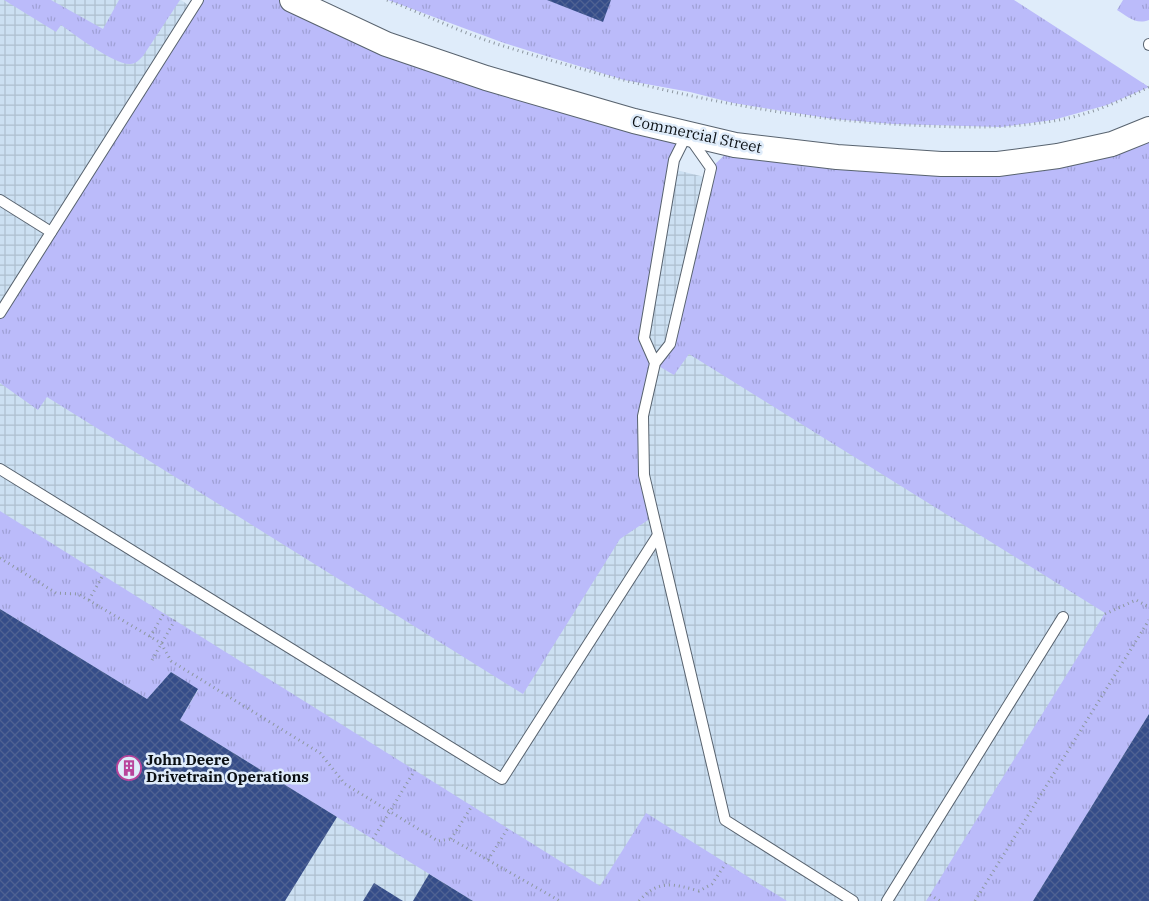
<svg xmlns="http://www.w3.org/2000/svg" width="1149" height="901" font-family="'IBM Plex Serif',serif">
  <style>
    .industrial { fill: url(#industrial-grid) }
    .grass { fill: url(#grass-tufts) }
    .building { fill: url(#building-cross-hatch) }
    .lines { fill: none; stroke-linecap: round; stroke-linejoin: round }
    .service-casing { stroke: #58636f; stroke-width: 12 }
    .tertiary-casing { stroke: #58636f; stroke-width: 26 }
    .path { stroke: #8d97a1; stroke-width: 3; stroke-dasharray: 1 4; stroke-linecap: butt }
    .service { stroke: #fff; stroke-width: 10 }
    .tertiary { stroke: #fff; stroke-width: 24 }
    .labels { text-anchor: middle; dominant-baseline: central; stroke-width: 5; stroke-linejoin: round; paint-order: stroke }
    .street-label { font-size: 15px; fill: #0a0f13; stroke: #dfecfa }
    .poi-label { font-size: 15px; font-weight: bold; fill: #0a0f13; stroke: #dfecfa; text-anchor: start }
  </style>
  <defs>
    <pattern id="industrial-grid" width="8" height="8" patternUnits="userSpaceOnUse" patternTransform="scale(1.25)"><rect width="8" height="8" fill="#cce0f2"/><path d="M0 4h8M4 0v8" fill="none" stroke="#aebfcf"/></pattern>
    <pattern id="grass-tufts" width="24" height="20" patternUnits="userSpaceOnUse" patternTransform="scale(1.25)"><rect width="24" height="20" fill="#bbbbfa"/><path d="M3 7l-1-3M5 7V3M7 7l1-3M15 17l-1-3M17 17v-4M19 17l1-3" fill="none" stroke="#9fa0d5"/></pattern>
    <pattern id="building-cross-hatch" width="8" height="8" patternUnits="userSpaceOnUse" patternTransform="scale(1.25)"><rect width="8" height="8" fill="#354d89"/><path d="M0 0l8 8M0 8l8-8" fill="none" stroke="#4f6292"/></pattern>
  </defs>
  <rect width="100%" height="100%" fill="#dfecfa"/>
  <!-- industrial -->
  <path class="industrial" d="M 0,0 L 181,0 L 220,27 L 475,120 L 830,208 L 1055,197 L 1149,901 L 0,901 Z"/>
  <!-- grass -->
  <g class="grass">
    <path d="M 4,0 L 51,0 L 103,29 L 119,0 L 180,0 L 143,56 C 139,60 136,64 130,64 C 115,65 75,35 61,25 L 56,32 Z"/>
    <path d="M 198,0 L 292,0 L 687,134 L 674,160 L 644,338 L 655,363 L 670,344 L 711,168 L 735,145 L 941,164 L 1149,129 L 1149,714 L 1033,901 L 926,901 L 1105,613 L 689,354 L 674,375 L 655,364 L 643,416 L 646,477 L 654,516 L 620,539 L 523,694 L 47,397 L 38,410 L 0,383 L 0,313 Z"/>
    <path d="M 388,0 L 1014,0 L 1149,87 L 1107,105 L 1053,120 L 1001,127 L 893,124 L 833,119 L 733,103 L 690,92 L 624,80 L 504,43 Z"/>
    <path d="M 1123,0 L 1149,0 L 1149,20 C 1136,25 1128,17 1117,10 Z"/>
    <path d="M 0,511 L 600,886 L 646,813 L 787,901 L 473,901 L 180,720 L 198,690 L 171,672 L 147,699 L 0,609 Z"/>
  </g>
  <!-- building -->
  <g class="building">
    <path d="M 547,0 L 611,0 L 603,22 Z"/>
    <path d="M 0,609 L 147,699 L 171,672 L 198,689 L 180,720 L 337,817 L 285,901 L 0,901 Z"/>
    <path d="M 1149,714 L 1149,901 L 1033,901 Z"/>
    <path d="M 429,874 L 473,901 L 413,901 Z"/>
    <path d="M 374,883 L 403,901 L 363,901 Z"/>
  </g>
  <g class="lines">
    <defs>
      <g id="service">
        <path d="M 1149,44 L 1149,45"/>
        <path d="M 0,200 L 51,232"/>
        <path d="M 0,313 L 198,0"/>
        <path d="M 655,363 L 644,338 L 674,160 L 687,134 L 711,168 L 670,344 L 655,363 L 643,416 L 644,475 L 725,820 L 853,901"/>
        <path d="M 0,469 L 502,779 L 658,535"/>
        <path d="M 887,901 L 1063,617"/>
      </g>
      <path id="tertiary" d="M 292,0 L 386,44 L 486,78 L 634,121 L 735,145 L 837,157 L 941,164 L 998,164 L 1058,156 L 1112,144 L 1149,129"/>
    </defs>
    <!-- service casing -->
    <use href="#service" class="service-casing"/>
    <!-- tertiary casing -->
    <use href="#tertiary" class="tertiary-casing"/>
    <!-- path -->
    <g class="path">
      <path d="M 387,0 C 424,14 460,32 497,44 C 631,86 771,119 911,125 C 962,128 1014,129 1064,119 C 1094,113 1122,100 1149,87"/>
      <path d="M 0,558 L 56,593 L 78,594 L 161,643 L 171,661 L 320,753 L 345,784 L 438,841 L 451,839 L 560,901"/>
      <path d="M 89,600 L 103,575"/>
      <path d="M 1105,614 L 1136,600 L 1149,607"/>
      <path d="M 150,637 L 164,613"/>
      <path d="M 152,660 L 175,620"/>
      <path d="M 373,839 L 415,770"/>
      <path d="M 451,839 L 472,806"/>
      <path d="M 488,860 L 508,828"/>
      <path d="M 930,895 L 940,901"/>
      <path d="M 639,901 C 658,879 674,884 699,891 L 712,884 L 726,863"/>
      <path d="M 975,901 L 1149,620"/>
    </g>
    <!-- service -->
    <use href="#service" class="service"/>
    <!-- tertiary -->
    <use href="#tertiary" class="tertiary"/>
  </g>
  <!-- icons -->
  <defs>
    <symbol id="building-ring" viewBox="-11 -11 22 22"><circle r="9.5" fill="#dfecfa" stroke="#b9449b" stroke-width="1.5"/><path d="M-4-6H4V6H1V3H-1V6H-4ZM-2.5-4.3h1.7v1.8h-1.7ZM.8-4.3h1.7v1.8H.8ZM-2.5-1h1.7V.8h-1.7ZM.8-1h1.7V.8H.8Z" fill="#b9449b"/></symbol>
  </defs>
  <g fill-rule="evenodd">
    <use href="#building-ring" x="115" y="754" width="28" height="28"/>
  </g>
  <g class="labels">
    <!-- street labels -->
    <g class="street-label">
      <text transform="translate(697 134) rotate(12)">Commercial Street</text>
    </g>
    <!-- poi labels -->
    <g class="poi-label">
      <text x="146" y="759">John Deere<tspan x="146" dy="17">Drivetrain Operations</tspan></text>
    </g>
  </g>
</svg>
